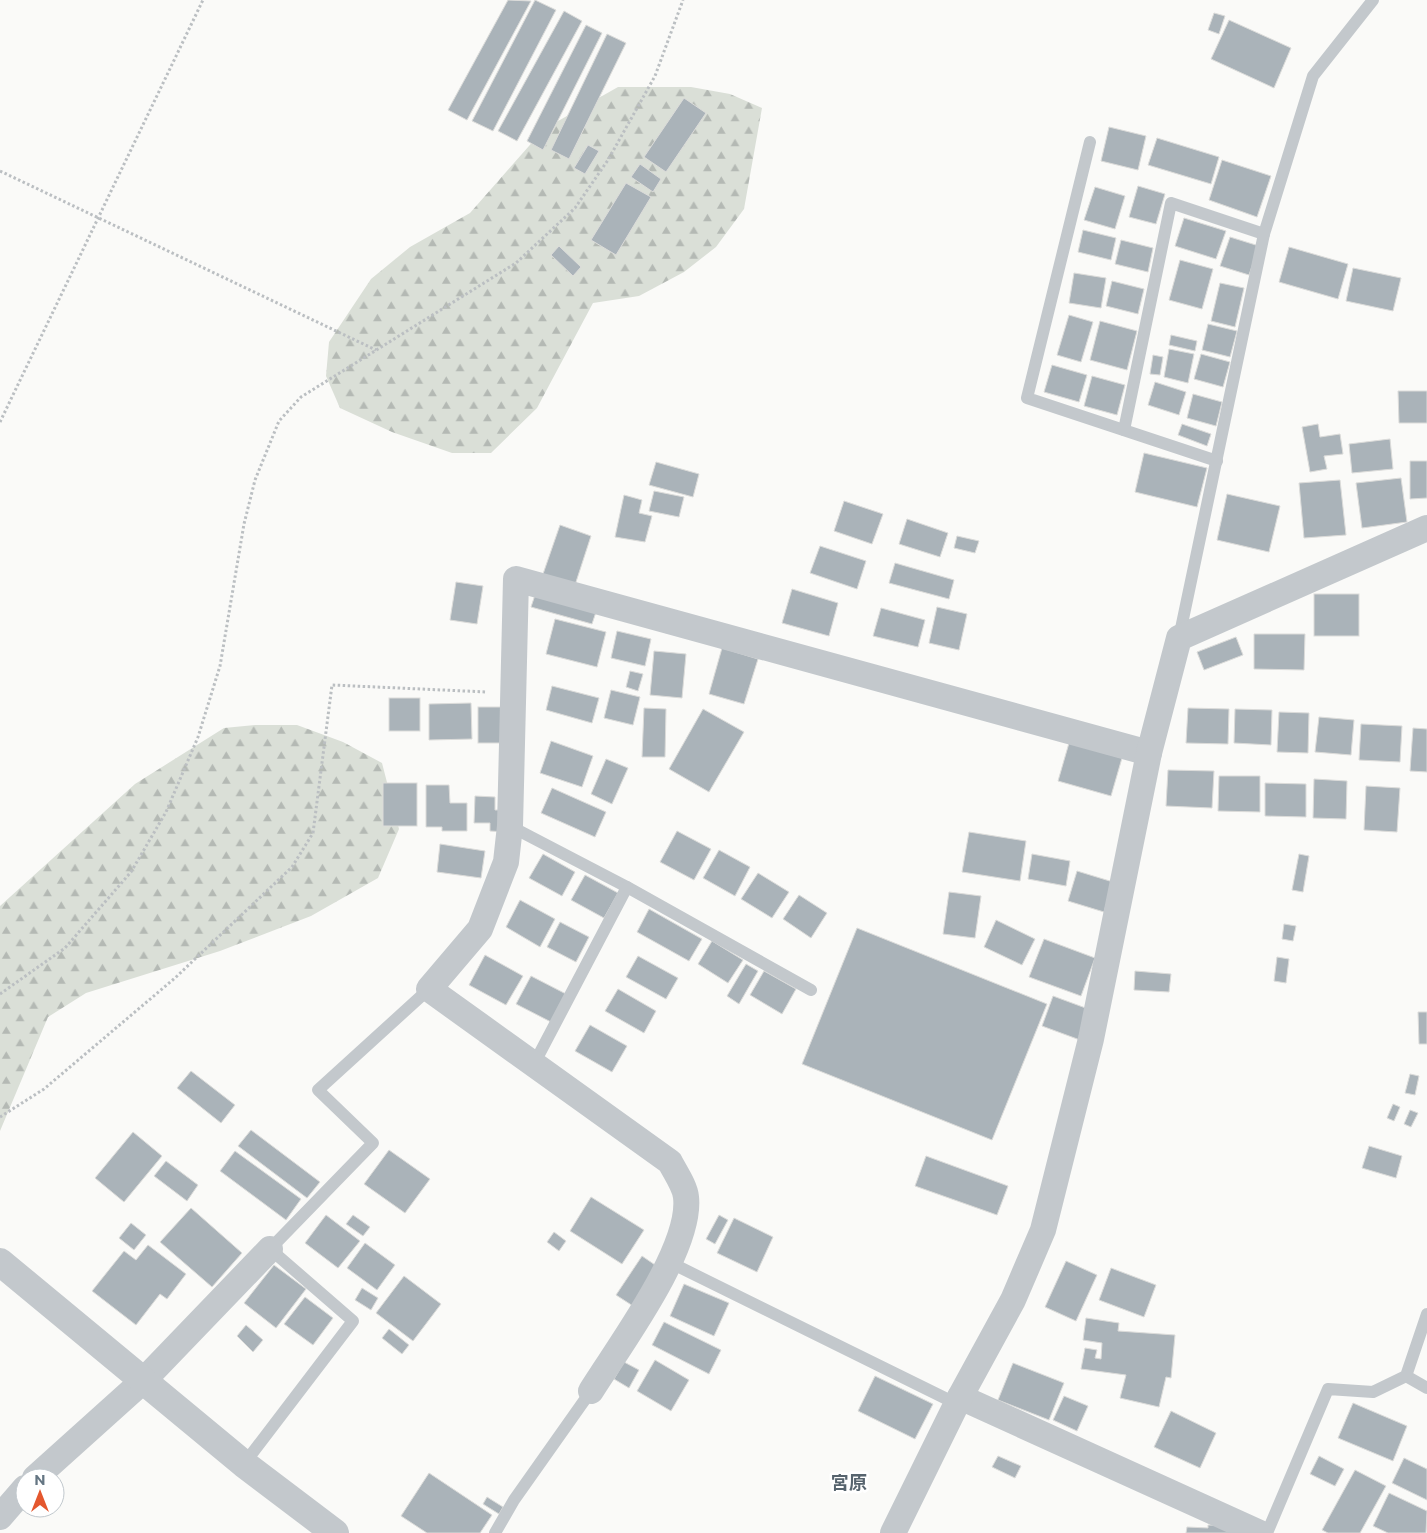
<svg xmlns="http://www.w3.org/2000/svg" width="1427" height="1533" font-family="Montserrat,'Noto Sans JP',sans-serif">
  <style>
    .forest { fill: url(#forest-firs) }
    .building { fill: #aab3b9; stroke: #dcdcda }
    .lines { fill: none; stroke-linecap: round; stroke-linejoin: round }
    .path { stroke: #bbbfc2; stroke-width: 3; stroke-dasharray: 2.5 2.5; stroke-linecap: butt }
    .service { stroke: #c3c8cc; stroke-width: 12 }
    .minor { stroke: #c3c8cc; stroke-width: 26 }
    .tertiary { stroke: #c3c8cc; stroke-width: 28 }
    .labels { text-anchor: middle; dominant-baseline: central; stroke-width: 5; stroke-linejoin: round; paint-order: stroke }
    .quarter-label { font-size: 18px; font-weight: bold; fill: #57646e; stroke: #fff }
  </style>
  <defs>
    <pattern id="forest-firs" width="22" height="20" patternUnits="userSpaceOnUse" patternTransform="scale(1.25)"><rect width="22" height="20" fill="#dadfd7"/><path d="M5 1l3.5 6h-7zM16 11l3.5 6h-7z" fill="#b4b9b4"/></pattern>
  </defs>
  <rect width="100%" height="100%" fill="#fafaf8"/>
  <!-- forest -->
  <g class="forest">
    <path d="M 618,87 L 691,87 L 730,94 L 762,108 L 744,209 L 716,247 L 684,272 L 639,296 L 593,303 L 537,408 L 491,453 L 452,453 L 392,432 L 340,408 L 326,376 L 329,342 L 371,279 L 410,247 L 470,213 L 544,129 Z"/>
    <path d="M 255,725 L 297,725 L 343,742 L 382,763 L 399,829 L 378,878 L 311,916 L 220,951 L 86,993 L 48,1017 L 0,1131 L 0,906 L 135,784 L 224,728 Z"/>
  </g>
  <!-- building -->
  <g class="building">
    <path d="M 508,0 L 531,1 L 467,120 L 448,110 Z"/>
    <path d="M 535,0 L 556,10 L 493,131 L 472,121 Z"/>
    <path d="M 564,11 L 582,21 L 517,141 L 498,131 Z"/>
    <path d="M 1214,13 L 1225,16 L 1219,34 L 1208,30 Z"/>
    <path d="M 1229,20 L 1291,48 L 1274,88 L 1211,59 Z"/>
    <path d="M 586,25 L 602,33 L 543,150 L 527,141 Z"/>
    <path d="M 607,34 L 626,43 L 569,159 L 551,150 Z"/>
    <path d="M 684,98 L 706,113 L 666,172 L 644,157 Z"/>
    <path d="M 1109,127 L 1146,136 L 1138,170 L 1101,161 Z"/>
    <path d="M 1157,138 L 1219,157 L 1211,184 L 1148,165 Z"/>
    <path d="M 588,145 L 599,151 L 585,174 L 574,168 Z"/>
    <path d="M 1222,160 L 1271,176 L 1257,217 L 1209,200 Z"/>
    <path d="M 640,164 L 661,179 L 653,192 L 631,177 Z"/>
    <path d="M 626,183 L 651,197 L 616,255 L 591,240 Z"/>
    <path d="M 1138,186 L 1165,194 L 1156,224 L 1129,217 Z"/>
    <path d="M 1095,187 L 1125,196 L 1115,229 L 1084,220 Z"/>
    <path d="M 1184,218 L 1226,231 L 1216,259 L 1175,246 Z"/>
    <path d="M 1083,230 L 1116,238 L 1111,260 L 1078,252 Z"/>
    <path d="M 1230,237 L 1259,246 L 1249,275 L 1220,266 Z"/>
    <path d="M 1121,240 L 1153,248 L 1148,272 L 1115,264 Z"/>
    <path d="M 559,246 L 581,267 L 573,276 L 551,255 Z"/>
    <path d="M 1289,247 L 1348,264 L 1338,299 L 1279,282 Z"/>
    <path d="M 1180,260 L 1213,269 L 1202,309 L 1169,300 Z"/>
    <path d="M 1353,268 L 1401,278 L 1393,311 L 1346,301 Z"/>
    <path d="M 1074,273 L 1106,278 L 1101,308 L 1069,303 Z"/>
    <path d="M 1112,281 L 1144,289 L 1138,314 L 1106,306 Z"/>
    <path d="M 1220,283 L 1244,288 L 1235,327 L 1211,321 Z"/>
    <path d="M 1069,315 L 1093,322 L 1081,362 L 1057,355 Z"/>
    <path d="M 1100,321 L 1137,331 L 1127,370 L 1090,360 Z"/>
    <path d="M 1208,324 L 1237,331 L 1230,357 L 1202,350 Z"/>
    <path d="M 1171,335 L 1197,341 L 1195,351 L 1169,345 Z"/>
    <path d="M 1169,349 L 1194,354 L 1188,383 L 1164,377 Z"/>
    <path d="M 1201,354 L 1230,362 L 1223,387 L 1194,379 Z"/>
    <path d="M 1153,355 L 1163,357 L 1160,375 L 1150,374 Z"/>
    <path d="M 1052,365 L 1087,375 L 1079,402 L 1044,392 Z"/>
    <path d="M 1092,376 L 1125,385 L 1117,415 L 1084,406 Z"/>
    <path d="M 1155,382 L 1186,392 L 1179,415 L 1148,405 Z"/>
    <path d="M 1398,391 L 1427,391 L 1427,423 L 1399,423 Z"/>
    <path d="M 1193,394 L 1222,402 L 1216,426 L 1187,418 Z"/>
    <path d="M 1182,424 L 1211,434 L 1207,446 L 1178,435 Z"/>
    <path d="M 1318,424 L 1320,437 L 1340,434 L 1343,454 L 1324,456 L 1327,469 L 1310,472 L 1302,427 Z"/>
    <path d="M 1390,439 L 1393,469 L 1352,473 L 1349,444 Z"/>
    <path d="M 1144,453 L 1207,468 L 1197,507 L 1135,492 Z"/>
    <path d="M 1410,461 L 1427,461 L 1427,498 L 1410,499 Z"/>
    <path d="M 656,462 L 699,474 L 693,497 L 649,485 Z"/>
    <path d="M 1401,478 L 1407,522 L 1362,528 L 1356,483 Z"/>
    <path d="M 1340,480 L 1346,535 L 1304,538 L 1299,483 Z"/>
    <path d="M 654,491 L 684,497 L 679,517 L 649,511 Z"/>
    <path d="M 1227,494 L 1280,506 L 1269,552 L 1217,540 Z"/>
    <path d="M 624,495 L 642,500 L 639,513 L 652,516 L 645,542 L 615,537 Z"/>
    <path d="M 844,501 L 883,514 L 872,544 L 834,531 Z"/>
    <path d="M 907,519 L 948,533 L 940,557 L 899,544 Z"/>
    <path d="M 560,525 L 591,536 L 575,585 L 543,574 Z"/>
    <path d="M 957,536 L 979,541 L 975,553 L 954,548 Z"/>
    <path d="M 820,546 L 866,561 L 857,589 L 810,573 Z"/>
    <path d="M 895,563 L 954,580 L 949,599 L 889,583 Z"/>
    <path d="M 456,582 L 483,586 L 477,624 L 450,620 Z"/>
    <path d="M 792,589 L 838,603 L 829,636 L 782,623 Z"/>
    <path d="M 536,592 L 597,609 L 592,624 L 531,607 Z"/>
    <rect x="1314" y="594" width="45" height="42"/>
    <path d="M 937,607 L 967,614 L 959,650 L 929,643 Z"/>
    <path d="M 881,608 L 925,620 L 918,647 L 873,636 Z"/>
    <path d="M 555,619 L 606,632 L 597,667 L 546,654 Z"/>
    <path d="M 617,631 L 651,639 L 645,666 L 611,658 Z"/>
    <path d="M 1254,634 L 1305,634 L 1304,670 L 1254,669 Z"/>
    <path d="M 1236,637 L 1243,655 L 1204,670 L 1197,652 Z"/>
    <path d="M 722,648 L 758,659 L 744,704 L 709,694 Z"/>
    <path d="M 654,651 L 686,654 L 682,698 L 650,695 Z"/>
    <path d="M 630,671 L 643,674 L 638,691 L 626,687 Z"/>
    <path d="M 552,686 L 599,698 L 592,723 L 546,710 Z"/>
    <path d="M 611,690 L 640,697 L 633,725 L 604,718 Z"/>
    <rect x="389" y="698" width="31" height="33"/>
    <path d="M 471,703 L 472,739 L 429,740 L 429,704 Z"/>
    <rect x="478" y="707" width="26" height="36"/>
    <path d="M 644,708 L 666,709 L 665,757 L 642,757 Z"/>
    <path d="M 1188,708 L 1229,709 L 1228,744 L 1186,743 Z"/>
    <path d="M 703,709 L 744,732 L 709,792 L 669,769 Z"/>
    <path d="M 1235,709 L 1272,710 L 1271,745 L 1234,743 Z"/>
    <path d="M 1279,712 L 1309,713 L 1308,753 L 1277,752 Z"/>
    <path d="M 1319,717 L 1354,720 L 1351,755 L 1315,752 Z"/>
    <path d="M 1361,724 L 1402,726 L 1400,762 L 1359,760 Z"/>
    <path d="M 1413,728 L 1427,729 L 1427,772 L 1410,771 Z"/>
    <path d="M 551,741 L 593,756 L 582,787 L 540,773 Z"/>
    <path d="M 1069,743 L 1122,758 L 1111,796 L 1058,781 Z"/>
    <path d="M 606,759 L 628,768 L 612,804 L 591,794 Z"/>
    <path d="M 1168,770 L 1214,771 L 1212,808 L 1166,806 Z"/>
    <path d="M 1219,776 L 1260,776 L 1260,812 L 1218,811 Z"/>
    <path d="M 1314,779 L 1347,781 L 1346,819 L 1313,818 Z"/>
    <rect x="383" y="783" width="34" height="43"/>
    <path d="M 1265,783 L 1306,784 L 1306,817 L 1265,816 Z"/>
    <path d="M 426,785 L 449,785 L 450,803 L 467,803 L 467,831 L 442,831 L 442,827 L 426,827 Z"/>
    <path d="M 1366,786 L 1400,788 L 1397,832 L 1364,830 Z"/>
    <path d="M 552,788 L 606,812 L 595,837 L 541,813 Z"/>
    <path d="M 475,796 L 495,797 L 495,810 L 507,810 L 507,832 L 490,831 L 490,823 L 474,823 Z"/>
    <path d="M 677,831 L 711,849 L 694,880 L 660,862 Z"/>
    <path d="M 969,832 L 1026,841 L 1020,881 L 962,872 Z"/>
    <path d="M 440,844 L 485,851 L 481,878 L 437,872 Z"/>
    <path d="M 719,850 L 750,867 L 735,896 L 703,878 Z"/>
    <path d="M 543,854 L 575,872 L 562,896 L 529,878 Z"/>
    <path d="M 1032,854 L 1070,861 L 1066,886 L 1028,879 Z"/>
    <path d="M 1299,854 L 1309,856 L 1303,892 L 1292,890 Z"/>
    <path d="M 1077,871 L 1113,882 L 1104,912 L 1068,901 Z"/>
    <path d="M 758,873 L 789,892 L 772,918 L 741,899 Z"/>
    <path d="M 585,875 L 618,893 L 604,918 L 571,900 Z"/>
    <path d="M 949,892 L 981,896 L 975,938 L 943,934 Z"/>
    <path d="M 799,895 L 827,913 L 811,938 L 783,919 Z"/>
    <path d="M 520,900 L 555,919 L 540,947 L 506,927 Z"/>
    <path d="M 649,909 L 702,939 L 689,961 L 637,932 Z"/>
    <path d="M 996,920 L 1035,939 L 1022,965 L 984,947 Z"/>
    <path d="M 560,922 L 589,937 L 576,962 L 547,947 Z"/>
    <path d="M 1284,924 L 1296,926 L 1293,941 L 1282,939 Z"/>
    <path d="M 857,928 L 1047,1004 L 992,1140 L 802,1064 Z"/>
    <path d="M 1044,939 L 1095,958 L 1081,996 L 1029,977 Z"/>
    <path d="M 712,941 L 743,960 L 728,983 L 698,964 Z"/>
    <path d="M 485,955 L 523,976 L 506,1005 L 469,985 Z"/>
    <path d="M 638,956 L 678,978 L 666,999 L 626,977 Z"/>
    <path d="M 1277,957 L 1289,959 L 1286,983 L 1274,981 Z"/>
    <path d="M 746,964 L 758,971 L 739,1004 L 727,996 Z"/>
    <path d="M 764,971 L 796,989 L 782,1014 L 750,995 Z"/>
    <path d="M 1135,971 L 1171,974 L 1169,992 L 1134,990 Z"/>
    <path d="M 531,976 L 566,994 L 551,1022 L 516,1004 Z"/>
    <path d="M 618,989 L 656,1011 L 644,1033 L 605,1011 Z"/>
    <path d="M 1053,996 L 1091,1010 L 1080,1040 L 1042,1026 Z"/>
    <path d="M 1418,1012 L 1427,1012 L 1427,1044 L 1419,1044 Z"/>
    <path d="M 590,1025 L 627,1046 L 612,1072 L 575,1051 Z"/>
    <path d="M 191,1071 L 235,1105 L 221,1123 L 177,1088 Z"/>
    <path d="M 1410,1074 L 1419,1076 L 1415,1095 L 1405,1093 Z"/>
    <path d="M 1393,1104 L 1400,1107 L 1394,1121 L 1387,1118 Z"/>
    <path d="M 1410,1110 L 1418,1113 L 1411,1127 L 1404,1124 Z"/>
    <path d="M 251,1130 L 320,1182 L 307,1198 L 238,1146 Z"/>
    <path d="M 133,1132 L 162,1156 L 124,1202 L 95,1178 Z"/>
    <path d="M 1369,1146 L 1402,1156 L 1396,1178 L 1362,1168 Z"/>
    <path d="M 389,1150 L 430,1179 L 405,1213 L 364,1184 Z"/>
    <path d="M 235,1151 L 301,1199 L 286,1220 L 220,1171 Z"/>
    <path d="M 926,1156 L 1008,1186 L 997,1215 L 915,1186 Z"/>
    <path d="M 166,1161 L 198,1185 L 187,1201 L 154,1176 Z"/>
    <path d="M 591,1197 L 644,1230 L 622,1264 L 570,1231 Z"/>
    <path d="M 191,1208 L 242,1253 L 212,1287 L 160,1242 Z"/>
    <path d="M 326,1215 L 360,1241 L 338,1268 L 305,1243 Z"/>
    <path d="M 353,1215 L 370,1227 L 363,1236 L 346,1224 Z"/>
    <path d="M 719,1215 L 728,1220 L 715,1244 L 706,1239 Z"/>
    <path d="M 734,1218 L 773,1237 L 757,1272 L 717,1253 Z"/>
    <path d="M 131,1223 L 146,1235 L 134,1250 L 119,1238 Z"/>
    <path d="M 554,1232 L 566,1241 L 559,1251 L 547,1242 Z"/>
    <path d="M 365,1243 L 395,1265 L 377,1290 L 347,1268 Z"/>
    <path d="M 148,1245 L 186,1274 L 167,1299 L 160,1294 L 136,1325 L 92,1291 L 124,1251 L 136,1260 Z"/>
    <path d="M 642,1256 L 658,1267 L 633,1306 L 616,1295 Z"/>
    <path d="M 1066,1261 L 1097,1275 L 1076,1321 L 1045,1307 Z"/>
    <path d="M 274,1265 L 306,1289 L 276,1328 L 244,1303 Z"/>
    <path d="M 1111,1268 L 1156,1285 L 1144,1317 L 1099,1300 Z"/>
    <path d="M 404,1276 L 441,1304 L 413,1341 L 376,1313 Z"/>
    <path d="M 684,1284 L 729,1303 L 714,1336 L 670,1316 Z"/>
    <path d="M 362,1288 L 378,1298 L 371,1310 L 355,1300 Z"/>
    <path d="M 305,1297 L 333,1318 L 313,1345 L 284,1324 Z"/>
    <path d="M 1086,1318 L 1119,1323 L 1118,1331 L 1175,1335 L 1171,1378 L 1166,1377 L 1159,1407 L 1120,1398 L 1126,1375 L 1081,1369 L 1085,1348 L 1097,1350 L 1095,1358 L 1101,1359 L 1102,1343 L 1083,1340 Z"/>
    <path d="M 664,1322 L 721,1350 L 709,1374 L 652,1345 Z"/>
    <path d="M 246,1325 L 263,1340 L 253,1352 L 237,1336 Z"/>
    <path d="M 389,1329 L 409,1345 L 402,1354 L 382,1338 Z"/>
    <path d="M 655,1360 L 689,1380 L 671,1411 L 637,1391 Z"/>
    <path d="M 624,1362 L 639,1370 L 629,1388 L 614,1379 Z"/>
    <path d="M 1013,1363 L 1064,1383 L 1049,1420 L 998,1400 Z"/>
    <path d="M 875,1376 L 933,1404 L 915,1439 L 858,1411 Z"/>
    <path d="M 1064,1396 L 1088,1406 L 1077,1431 L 1053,1420 Z"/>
    <path d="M 1353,1403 L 1407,1426 L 1393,1461 L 1338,1438 Z"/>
    <path d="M 1171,1411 L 1216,1433 L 1200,1468 L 1154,1447 Z"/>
    <path d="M 998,1456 L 1021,1466 L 1015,1478 L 992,1467 Z"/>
    <path d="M 1319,1456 L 1344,1469 L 1335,1486 L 1310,1474 Z"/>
    <path d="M 1404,1458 L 1427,1469 L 1427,1500 L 1392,1483 Z"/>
    <path d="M 1355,1470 L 1386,1486 L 1360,1533 L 1328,1533 L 1322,1530 Z"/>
    <path d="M 429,1473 L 492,1515 L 480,1533 L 427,1533 L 401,1516 Z"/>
    <path d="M 1389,1493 L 1427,1511 L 1426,1533 L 1388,1533 L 1373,1526 Z"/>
    <path d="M 487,1497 L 503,1507 L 499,1514 L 483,1504 Z"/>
    <path d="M 1208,1525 L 1236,1526 L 1236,1533 L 1186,1533 L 1187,1527 L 1208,1528 Z"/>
  </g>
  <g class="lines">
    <!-- path -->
    <g class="path">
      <path d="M 0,171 L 376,350"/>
      <path d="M 0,422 L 203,0"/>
      <path d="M 0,994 L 65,948 L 131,872 L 166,812 L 198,737 L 220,666 L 244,524 L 255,480 L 279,421 L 301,397 L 516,263 L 575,208 L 608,160 L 655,76 L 683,0"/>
      <path d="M 0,1117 L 44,1089 L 175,978 L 292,867 L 313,833 L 332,685 L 487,692"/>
    </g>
    <!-- service -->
    <g class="service">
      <path d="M 1090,142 L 1027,398 L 1217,461"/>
      <path d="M 1124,430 L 1171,203 L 1264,234"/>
      <path d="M 1179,638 L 1264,234 L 1313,76 L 1373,0"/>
      <path d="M 510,826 L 627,887 L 811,990"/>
      <path d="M 534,1064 L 627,887"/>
      <path d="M 671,1263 L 957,1404"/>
      <path d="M 1406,1376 L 1427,1388"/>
      <path d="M 244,1464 L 353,1321 L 270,1249 L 373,1143 L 318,1090 L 429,989"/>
      <path d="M 495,1533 L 514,1500 L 591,1391"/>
      <path d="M 1267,1533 L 1328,1389 L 1373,1392 L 1406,1376 L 1427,1314"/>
    </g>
    <!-- minor -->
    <g class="minor">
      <path d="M 591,1391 C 619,1346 692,1249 686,1197 C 685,1186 675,1172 670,1162 L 429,989 L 480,929 L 506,862 L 510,826 L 516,579 L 1149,753"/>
      <path d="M 960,1397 L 1260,1533"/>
      <path d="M 35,1478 L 144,1380 L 270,1249"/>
      <path d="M 0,1517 L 25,1488"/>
      <path d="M 893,1533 L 960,1397 L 1013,1300 L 1043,1230 L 1091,1039 L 1149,753 L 1179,638 L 1427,528"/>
    </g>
    <!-- tertiary -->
    <path class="tertiary" d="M 0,1262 L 244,1464 L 335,1533"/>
  </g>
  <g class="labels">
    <!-- quarter labels -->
    <g class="quarter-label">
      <text x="849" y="1483">宮原</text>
    </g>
  </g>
  <!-- north arrow -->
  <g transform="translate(40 1493)"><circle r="24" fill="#ffffff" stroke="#c1c8cd"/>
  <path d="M0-4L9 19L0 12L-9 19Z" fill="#e4572e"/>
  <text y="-8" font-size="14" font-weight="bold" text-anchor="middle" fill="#657683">N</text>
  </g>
</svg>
